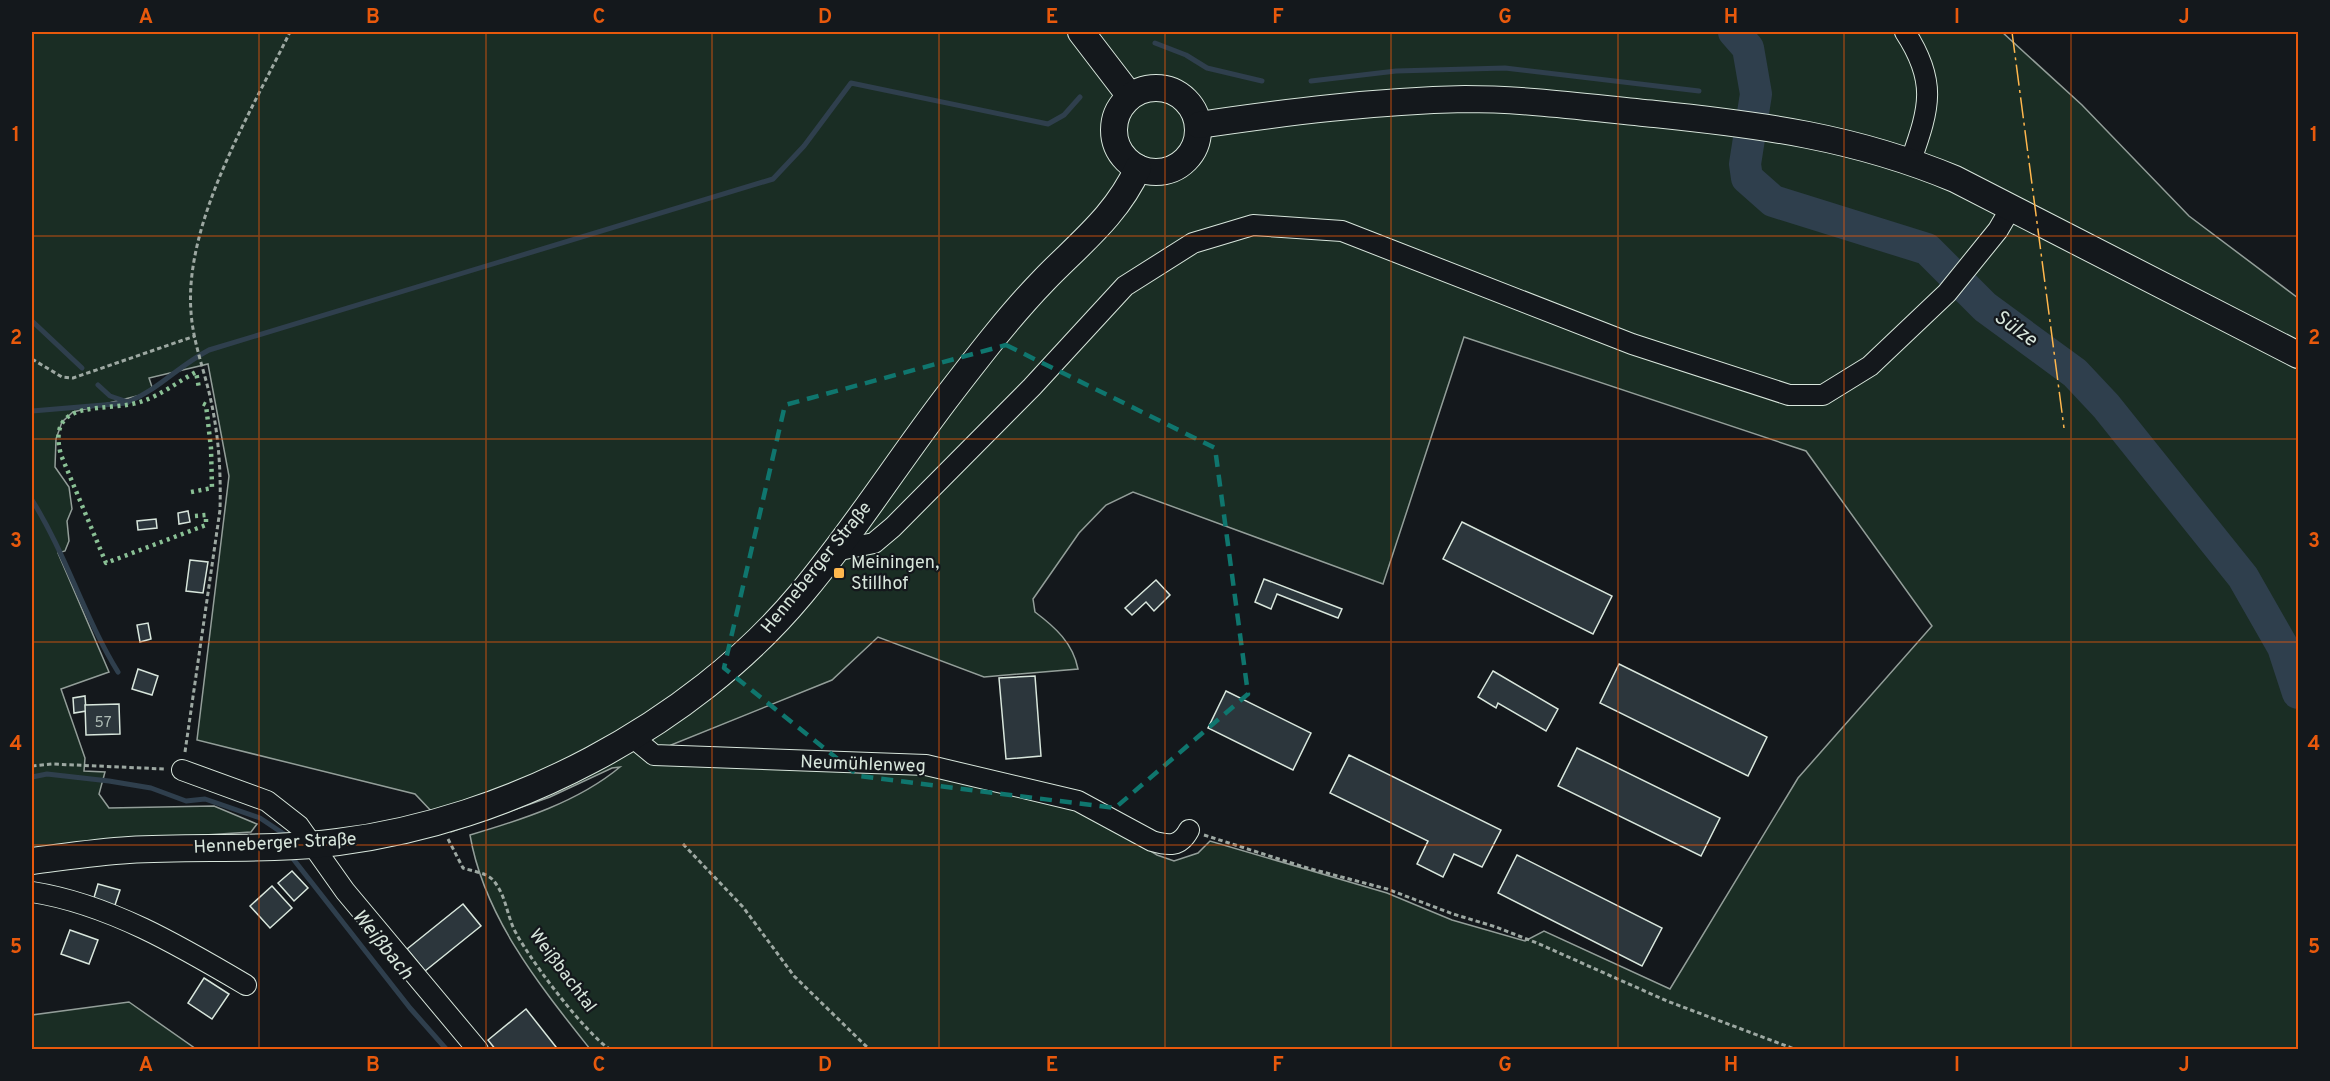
<svg xmlns="http://www.w3.org/2000/svg" width="2330" height="1081" font-family="Overpass,sans-serif">
  <style>
    .green { fill: #1a2d24; stroke: #939e99; stroke-width: 1.5; fill-rule: evenodd }
    .lines { fill: none; stroke-linecap: round; stroke-linejoin: round }
    .stream { stroke: #2f3f4d; stroke-width: 5 }
    .river { stroke: #2f3f4d; stroke-width: 32 }
    .building { fill: #2c363c; stroke: #d8e6dc; stroke-width: 1.5 }
    .minor-casing { stroke: #d8e6dc; stroke-width: 22 }
    .major-casing { stroke: #d8e6dc; stroke-width: 28 }
    .path { stroke: #9da8a2; stroke-width: 3; stroke-dasharray: 4.5 3; stroke-linecap: butt }
    .minor { stroke: #14181c; stroke-width: 20 }
    .major { stroke: #14181c; stroke-width: 26 }
    .hedge { stroke: #8ac095; stroke-width: 4.5; stroke-dasharray: 3 4.5; stroke-linecap: butt }
    .power { stroke: #ffb74d; stroke-width: 1.5; stroke-dasharray: 21 4.5 3 4.5; stroke-linecap: butt }
    .marked { fill: none; stroke: #0f766e; stroke-width: 4.5; stroke-dasharray: 12 8; stroke-linejoin: round }
    .grid { fill: none; stroke: #e8590c; stroke-width: 1.5; stroke-opacity: 0.55 }
    .poi-dot { fill: #ffb74d; stroke: #14181c; stroke-width: 2 }
    .labels { text-anchor: middle; dominant-baseline: central; stroke-width: 4.5; stroke-linejoin: round; paint-order: stroke }
    .number-label { font-size: 15px; fill: #adbab4 }
    .poi-label { font-size: 18px; fill: #d8e6dc; stroke: #14181c; text-anchor: start }
    .street-label { font-size: 18px; fill: #d8e6dc; stroke: #14181c }
    .water-label { font-size: 20px; font-style: italic; fill: #d8e6dc; stroke: #14181c }
    .neatline { fill: none; stroke: #e8590c; stroke-width: 2 }
    .grid-label { font-size: 20px; text-anchor: middle; font-weight: bold; fill: #e8590c }
  </style>
  <rect width="100%" height="100%" fill="#14181c"/>
  <!-- green -->
  <g class="green">
    <path d="M 32,32 L 2002,32 L 2082,105 L 2189,216 L 2298,298 L 2298,1049 L 590,1049 C 540,986 484,917 470,835 C 521,820 578,802 620,767 L 612,768 L 550,797 L 451,832 L 415,794 L 197,740 L 229,476 L 208,364 L 149,378 L 152,387 L 145,394 L 73,412 L 62,422 L 56,439 L 55,467 L 69,487 L 72,509 L 67,521 L 69,541 L 65,551 L 58,553 L 109,672 L 61,689 L 85,758 L 84,771 L 105,772 L 99,794 L 109,808 L 214,806 L 257,824 L 251,832 L 81,843 L 32,850 ZM 1464,337 L 1806,451 L 1932,626 L 1798,778 L 1670,989 L 1544,931 L 1525,941 L 1452,920 L 1387,893 L 1210,841 L 1198,853 L 1174,861 L 1157,855 L 1076,805 L 927,772 L 687,761 L 671,745 L 832,680 L 878,637 L 984,677 L 1078,669 C 1073,643 1055,627 1035,612 L 1033,599 L 1079,533 L 1106,505 L 1133,492 L 1383,584 Z"/>
    <path d="M 129,1002 L 196,1049 L 32,1049 L 32,1015 Z"/>
  </g>
  <g class="lines">
    <!-- stream -->
    <g class="stream">
      <path d="M 1155,43 L 1186,55 L 1207,68 L 1262,81"/>
      <path d="M 1311,81 L 1396,71 L 1505,68 L 1699,91"/>
      <path d="M 32,321 L 82,368"/>
      <path d="M 98,385 L 110,396 L 128,402 C 161,388 178,366 209,350 L 773,179 L 804,146 L 851,83 L 1048,124 L 1064,115 L 1080,97"/>
      <path d="M 32,411 L 127,403"/>
      <path d="M 32,500 C 66,554 84,617 118,672"/>
      <path d="M 32,777 L 47,774 L 109,781 L 151,788 L 186,801 L 205,799 L 260,818 L 284,834"/>
      <path d="M 294,860 L 410,1008 L 447,1050"/>
    </g>
    <!-- river -->
    <path class="river" d="M 1734,32 L 1748,48 L 1756,94 L 1745,164 L 1747,178 L 1773,201 L 1927,249 L 1985,307 L 2075,373 L 2106,406 L 2243,577 L 2283,647 L 2298,693"/>
  </g>
  <!-- building -->
  <g class="building">
    <path d="M 188,511 L 190,522 L 179,524 L 178,513 Z"/>
    <path d="M 156,519 L 157,528 L 138,530 L 137,521 Z"/>
    <path d="M 1462,522 L 1612,596 L 1593,634 L 1443,559 Z"/>
    <path d="M 190,560 L 208,562 L 203,593 L 186,591 Z"/>
    <path d="M 1264,579 L 1342,609 L 1338,618 L 1277,594 L 1271,609 L 1255,602 Z"/>
    <path d="M 1156,580 L 1170,595 L 1154,611 L 1146,602 L 1132,615 L 1125,608 Z"/>
    <path d="M 148,623 L 151,639 L 140,642 L 137,625 Z"/>
    <path d="M 1619,664 L 1767,737 L 1748,776 L 1600,703 Z"/>
    <path d="M 138,669 L 158,676 L 152,695 L 132,689 Z"/>
    <path d="M 1493,671 L 1558,709 L 1546,731 L 1498,703 L 1496,708 L 1478,697 Z"/>
    <path d="M 1035,676 L 1041,756 L 1006,759 L 999,678 Z"/>
    <path d="M 1226,691 L 1311,733 L 1293,770 L 1208,728 Z"/>
    <path d="M 85,696 L 86,711 L 74,713 L 73,698 Z"/>
    <path d="M 119,704 L 120,734 L 86,735 L 85,705 Z"/>
    <path d="M 1577,748 L 1720,818 L 1701,856 L 1558,786 Z"/>
    <path d="M 1349,755 L 1501,830 L 1482,867 L 1454,854 L 1443,877 L 1417,864 L 1428,841 L 1330,793 Z"/>
    <path d="M 1517,855 L 1662,928 L 1642,966 L 1498,893 Z"/>
    <path d="M 292,871 L 308,888 L 294,901 L 278,883 Z"/>
    <path d="M 98,884 L 120,890 L 114,908 L 93,901 Z"/>
    <path d="M 272,886 L 292,908 L 270,928 L 250,906 Z"/>
    <path d="M 463,904 L 481,926 L 425,971 L 407,949 Z"/>
    <path d="M 70,930 L 98,940 L 89,964 L 61,954 Z"/>
    <path d="M 204,978 L 229,994 L 212,1019 L 188,1003 Z"/>
    <path d="M 526,1009 L 556,1047 L 553,1050 L 496,1050 L 488,1040 Z"/>
  </g>
  <g class="lines">
    <defs>
      <g id="minor">
        <path d="M 1905,32 C 1937,81 1930,107 1911,160"/>
        <path d="M 835,551 L 874,543 L 893,527 L 1032,387 L 1125,286 L 1193,243 L 1253,225 L 1342,231 L 1632,344 L 1789,395 L 1823,395 L 1870,366 L 1947,293 L 1998,230 L 2012,206"/>
        <path d="M 631,736 L 654,755 L 926,765 L 1078,801 L 1152,841 C 1169,846 1180,847 1189,830"/>
        <path d="M 182,770 L 267,801 L 299,826 L 345,891 L 478,1050"/>
        <path d="M 32,892 C 109,904 180,946 246,985"/>
      </g>
      <g id="major">
        <path d="M 1081,32 L 1130,96"/>
        <circle cx="1156" cy="130" r="42"/>
        <path d="M 1199,125 C 1287,112 1375,101 1465,99 C 1528,99 1592,108 1655,114 C 1762,125 1854,137 1955,179 L 2298,355"/>
        <path d="M 32,861 C 64,857 96,852 129,850 C 198,846 268,851 338,842 C 508,821 691,726 801,594 C 855,530 900,458 951,392 C 981,353 1011,314 1045,279 C 1079,244 1117,215 1138,168"/>
      </g>
    </defs>
    <!-- minor casing -->
    <use href="#minor" class="minor-casing"/>
    <!-- major casing -->
    <use href="#major" class="major-casing"/>
    <!-- path -->
    <g class="path">
      <path d="M 32,359 L 62,377 L 73,378 L 195,336"/>
      <path d="M 185,752 L 220,510 C 221,473 219,438 211,401 C 205,372 193,343 191,312 C 184,222 251,112 290,32"/>
      <path d="M 32,766 L 52,764 L 164,769"/>
      <path d="M 1204,835 L 1304,867 L 1387,889 L 1453,914 L 1496,927 L 1537,943 L 1667,1001 L 1797,1050"/>
      <path d="M 448,839 L 463,868 C 472,871 487,873 493,880 C 505,894 506,910 513,927 C 525,954 586,1035 611,1050"/>
      <path d="M 683,844 L 743,907 L 794,976 L 870,1050"/>
    </g>
    <!-- minor -->
    <use href="#minor" class="minor"/>
    <!-- major -->
    <use href="#major" class="major"/>
    <!-- hedge -->
    <g class="hedge">
      <path d="M 191,492 L 212,488 L 211,448 L 206,405 L 200,402"/>
      <path d="M 195,516 L 206,515 L 206,525 L 106,563 L 61,455 C 45,395 108,414 143,401 C 161,395 179,381 196,372 L 199,388"/>
    </g>
    <!-- power -->
    <path class="power" d="M 2012,32 L 2064,428"/>
  </g>
  <!-- marked area -->
  <path class="marked" d="M 1006,345 L 1215,448 L 1248,694 L 1115,808 L 859,776 L 724,668 L 785,405 Z"/>
  <!-- grid -->
  <path class="grid" d="M 259,32 L 259,1050M 486,32 L 486,1050M 712,32 L 712,1050M 939,32 L 939,1050M 1165,32 L 1165,1050M 1391,32 L 1391,1050M 1618,32 L 1618,1050M 1844,32 L 1844,1050M 2071,32 L 2071,1050M 32,236 L 2298,236M 32,439 L 2298,439M 32,642 L 2298,642M 32,845 L 2298,845"/>
  <!-- markers -->
  <rect class="poi-dot" x="833" y="567" width="12" height="12" rx="3"/>
  <g class="labels">
    <!-- number labels -->
    <g class="number-label">
      <text x="103" y="723">57</text>
    </g>
    <!-- poi labels -->
    <g class="poi-label">
      <text x="851" y="563">Meiningen,<tspan x="851" dy="21">Stillhof</tspan></text>
    </g>
    <!-- street labels -->
    <g class="street-label">
      <text transform="translate(817 568) rotate(-51)">Henneberger Straße</text>
      <text transform="translate(863 765) rotate(2)">Neumühlenweg</text>
      <text transform="translate(275 844) rotate(-3)">Henneberger Straße</text>
      <text transform="translate(562 971) rotate(53)">Weißbachtal</text>
    </g>
    <!-- water labels -->
    <g class="water-label">
      <text transform="translate(2015 329) rotate(36)">Sülze</text>
      <text transform="translate(382 945) rotate(51)">Weißbach</text>
    </g>
  </g>
  <!-- border -->
  <rect width="2330" height="1081" fill="none" stroke="#14181c" stroke-width="66"/>
  <rect x="33" y="33" width="2264" height="1015" class="neatline"/>
  <g class="grid-label">
    <text x="146" y="23">A</text>
    <text x="373" y="23">B</text>
    <text x="599" y="23">C</text>
    <text x="825" y="23">D</text>
    <text x="1052" y="23">E</text>
    <text x="1278" y="23">F</text>
    <text x="1505" y="23">G</text>
    <text x="1731" y="23">H</text>
    <text x="1957" y="23">I</text>
    <text x="2184" y="23">J</text>
    <text x="16" y="141">1</text>
    <text x="2314" y="141">1</text>
    <text x="16" y="344">2</text>
    <text x="2314" y="344">2</text>
    <text x="16" y="547">3</text>
    <text x="2314" y="547">3</text>
    <text x="16" y="750">4</text>
    <text x="2314" y="750">4</text>
    <text x="16" y="953">5</text>
    <text x="2314" y="953">5</text>
    <text x="146" y="1071">A</text>
    <text x="373" y="1071">B</text>
    <text x="599" y="1071">C</text>
    <text x="825" y="1071">D</text>
    <text x="1052" y="1071">E</text>
    <text x="1278" y="1071">F</text>
    <text x="1505" y="1071">G</text>
    <text x="1731" y="1071">H</text>
    <text x="1957" y="1071">I</text>
    <text x="2184" y="1071">J</text>
  </g>
</svg>
